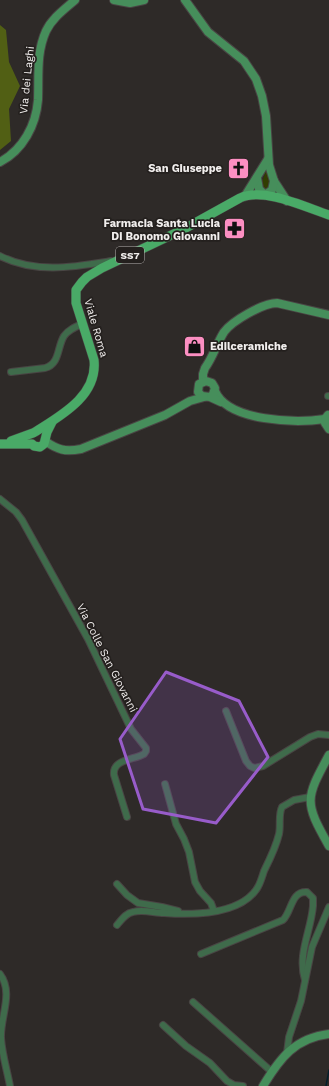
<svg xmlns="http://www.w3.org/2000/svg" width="329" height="1086" font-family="'Work Sans',sans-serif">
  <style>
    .green { fill: #313c01 }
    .forest { fill: #515f14 }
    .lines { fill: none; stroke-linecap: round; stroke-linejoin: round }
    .stream { stroke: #051f2b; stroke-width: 1.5 }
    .street-casing { stroke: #494544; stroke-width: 8 }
    .secondary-casing { stroke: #494544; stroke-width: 10 }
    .primary-casing { stroke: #494544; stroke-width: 10 }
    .street { stroke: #3f6b4b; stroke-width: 6 }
    .secondary { stroke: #468e5b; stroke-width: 8 }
    .primary { stroke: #49aa67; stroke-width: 9 }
    .marked { fill: #985cca; fill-opacity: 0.2; stroke: #985cca; stroke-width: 3; stroke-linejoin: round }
    .labels { text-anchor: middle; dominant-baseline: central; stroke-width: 3.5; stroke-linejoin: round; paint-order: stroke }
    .shield { fill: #24201e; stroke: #b4b0af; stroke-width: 1 }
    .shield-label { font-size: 10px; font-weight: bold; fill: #f1eeed }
    .street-label { font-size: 11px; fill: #f1eeed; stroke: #24201e }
    .poi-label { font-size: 11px; font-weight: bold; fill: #f1eeed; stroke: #24201e; text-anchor: end }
  </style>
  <rect width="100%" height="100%" fill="#2e2a28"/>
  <!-- green -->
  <path class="green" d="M 267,167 L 270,186 L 266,189 L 261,185 Z"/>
  <!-- forest -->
  <path class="forest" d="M 0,25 L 6,30 L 9,62 L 20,86 L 9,109 L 11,141 L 0,150 Z"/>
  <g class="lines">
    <!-- stream -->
    <path class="stream" d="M 326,1086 L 329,1070"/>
    <defs>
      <g id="street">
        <path d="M 0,256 C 36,274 74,267 111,261"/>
        <path d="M 11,372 L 45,368 C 60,364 57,347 64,336 C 68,330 75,327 82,324"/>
        <path d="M 328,396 L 329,396"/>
        <path d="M 0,499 L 16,512 L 22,520 L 88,639 L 131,729 L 146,748 L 146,751 L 144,754 C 134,760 112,759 114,775 L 127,817"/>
        <path d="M 226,711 L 246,761 L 250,766 L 254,768 L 263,766 L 310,737 L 318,734 L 329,735"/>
        <path d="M 165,784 L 176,824 L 184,839 L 189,852 L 195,882 L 200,891 L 211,903 L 214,911"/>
        <path d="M 117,884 L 127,895 L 138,903 L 162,907 L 178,911"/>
        <path d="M 117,925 C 122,919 126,913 133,912 C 143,909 154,913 164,913 C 191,915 238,915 256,890 C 260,885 262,877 264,871 C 270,859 276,847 279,834 C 281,825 278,815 282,807 L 294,800 L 310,797"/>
        <path d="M 201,954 L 283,920 C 292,911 291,891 307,892 L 313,898 L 313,906 C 311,931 297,955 305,980"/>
        <path d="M 0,974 C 14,993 0,1017 1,1038 C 2,1054 7,1070 10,1086"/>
        <path d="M 193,1002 L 272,1072"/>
        <path d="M 163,1025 L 186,1046 L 210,1063 L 227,1081 L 234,1085 L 243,1086"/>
        <path d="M 287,1053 L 289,1037 L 301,1001 L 312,947 L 329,907"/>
      </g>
      <g id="secondary">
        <path d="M 114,0 L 130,3 L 144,0"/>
        <path d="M 185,0 L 208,32 L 244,61 L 256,79 L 262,96 L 266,116 L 269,165 L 274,181 L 287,201"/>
        <path d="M 0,162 C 23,150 36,125 38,100 C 39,76 36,53 46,31 C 52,18 65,9 75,0"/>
        <path d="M 257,178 L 259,189 L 265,195 L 272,190 L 274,181"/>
        <path d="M 245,196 L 268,159"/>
        <path d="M 203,381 L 203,374 L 205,368 C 213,357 217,343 224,332 C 232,321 263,303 277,303 L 329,315"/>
        <path d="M 215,391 C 228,422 297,423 325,419"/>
        <path d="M 213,394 L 215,388 L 212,383 L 206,381 L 199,384 L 198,392 L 202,396 L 210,397 L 221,402"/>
        <path d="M 328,415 L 325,419 L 325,423 L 329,429"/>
        <path d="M 45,441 C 58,450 65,452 81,449 L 165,415 L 190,401 L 204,397"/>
        <path d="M 329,755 C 305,799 304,802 329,846"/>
        <path d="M 263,1086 C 280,1058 295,1038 329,1034"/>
      </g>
      <g id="primary">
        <path d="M 35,432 C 60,416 98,396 94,360 L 76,303 L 76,290 L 82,282 L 87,277 L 102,268 L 184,229 L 240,198 C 264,187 305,207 329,215"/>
        <path d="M 11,441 L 33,433"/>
        <path d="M 1,444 L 32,444 L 34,446 L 40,447 L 44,444 L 47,432 L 52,422"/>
      </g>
    </defs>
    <!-- street casing -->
    <use href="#street" class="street-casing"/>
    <!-- secondary casing -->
    <use href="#secondary" class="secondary-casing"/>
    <!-- primary casing -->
    <use href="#primary" class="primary-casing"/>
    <!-- street -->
    <use href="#street" class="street"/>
    <!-- secondary -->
    <use href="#secondary" class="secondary"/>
    <!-- primary -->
    <use href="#primary" class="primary"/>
  </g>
  <!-- marked area -->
  <path class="marked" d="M 166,672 L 239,701 L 268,757 L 216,823 L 143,809 L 120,739 Z"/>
  <!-- icons -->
  <defs>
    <symbol id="church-square" viewBox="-11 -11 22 22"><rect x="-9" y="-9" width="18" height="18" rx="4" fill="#fc8fc2" stroke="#24201e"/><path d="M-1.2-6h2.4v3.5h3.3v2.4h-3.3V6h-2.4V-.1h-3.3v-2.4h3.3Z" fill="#111"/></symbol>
    <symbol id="pharmacy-square" viewBox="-11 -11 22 22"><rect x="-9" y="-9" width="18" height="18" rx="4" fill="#fc8fc2" stroke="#24201e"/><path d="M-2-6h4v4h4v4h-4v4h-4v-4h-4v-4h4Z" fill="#111"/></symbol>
    <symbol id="shop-square" viewBox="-11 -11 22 22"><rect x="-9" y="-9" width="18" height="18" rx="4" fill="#fc8fc2" stroke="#24201e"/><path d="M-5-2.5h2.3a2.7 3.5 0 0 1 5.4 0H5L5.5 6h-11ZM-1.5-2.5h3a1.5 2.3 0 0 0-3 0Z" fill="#111"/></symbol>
  </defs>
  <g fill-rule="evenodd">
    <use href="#church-square" x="226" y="156" width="25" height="25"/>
    <use href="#pharmacy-square" x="222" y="216" width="25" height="25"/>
    <use href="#shop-square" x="182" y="334" width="25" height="25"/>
  </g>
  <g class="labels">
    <!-- shield labels -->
    <rect class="shield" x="116" y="247" width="28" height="16" rx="3"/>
    <g class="shield-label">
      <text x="130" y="255">SS7</text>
    </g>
    <!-- street labels -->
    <g class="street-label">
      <text transform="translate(27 80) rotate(-84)">Via dei Laghi</text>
      <text transform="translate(96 328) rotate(74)">Viale Roma</text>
      <text transform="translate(107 658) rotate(63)">Via Colle San Giovanni</text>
    </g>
    <!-- poi labels -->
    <g class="poi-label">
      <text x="222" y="168">San Giuseppe</text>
      <text x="220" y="223">Farmacia Santa Lucia<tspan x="220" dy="13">Di Bonomo Giovanni</tspan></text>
      <text x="210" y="346" text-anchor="start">Edilceramiche</text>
    </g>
  </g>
</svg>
